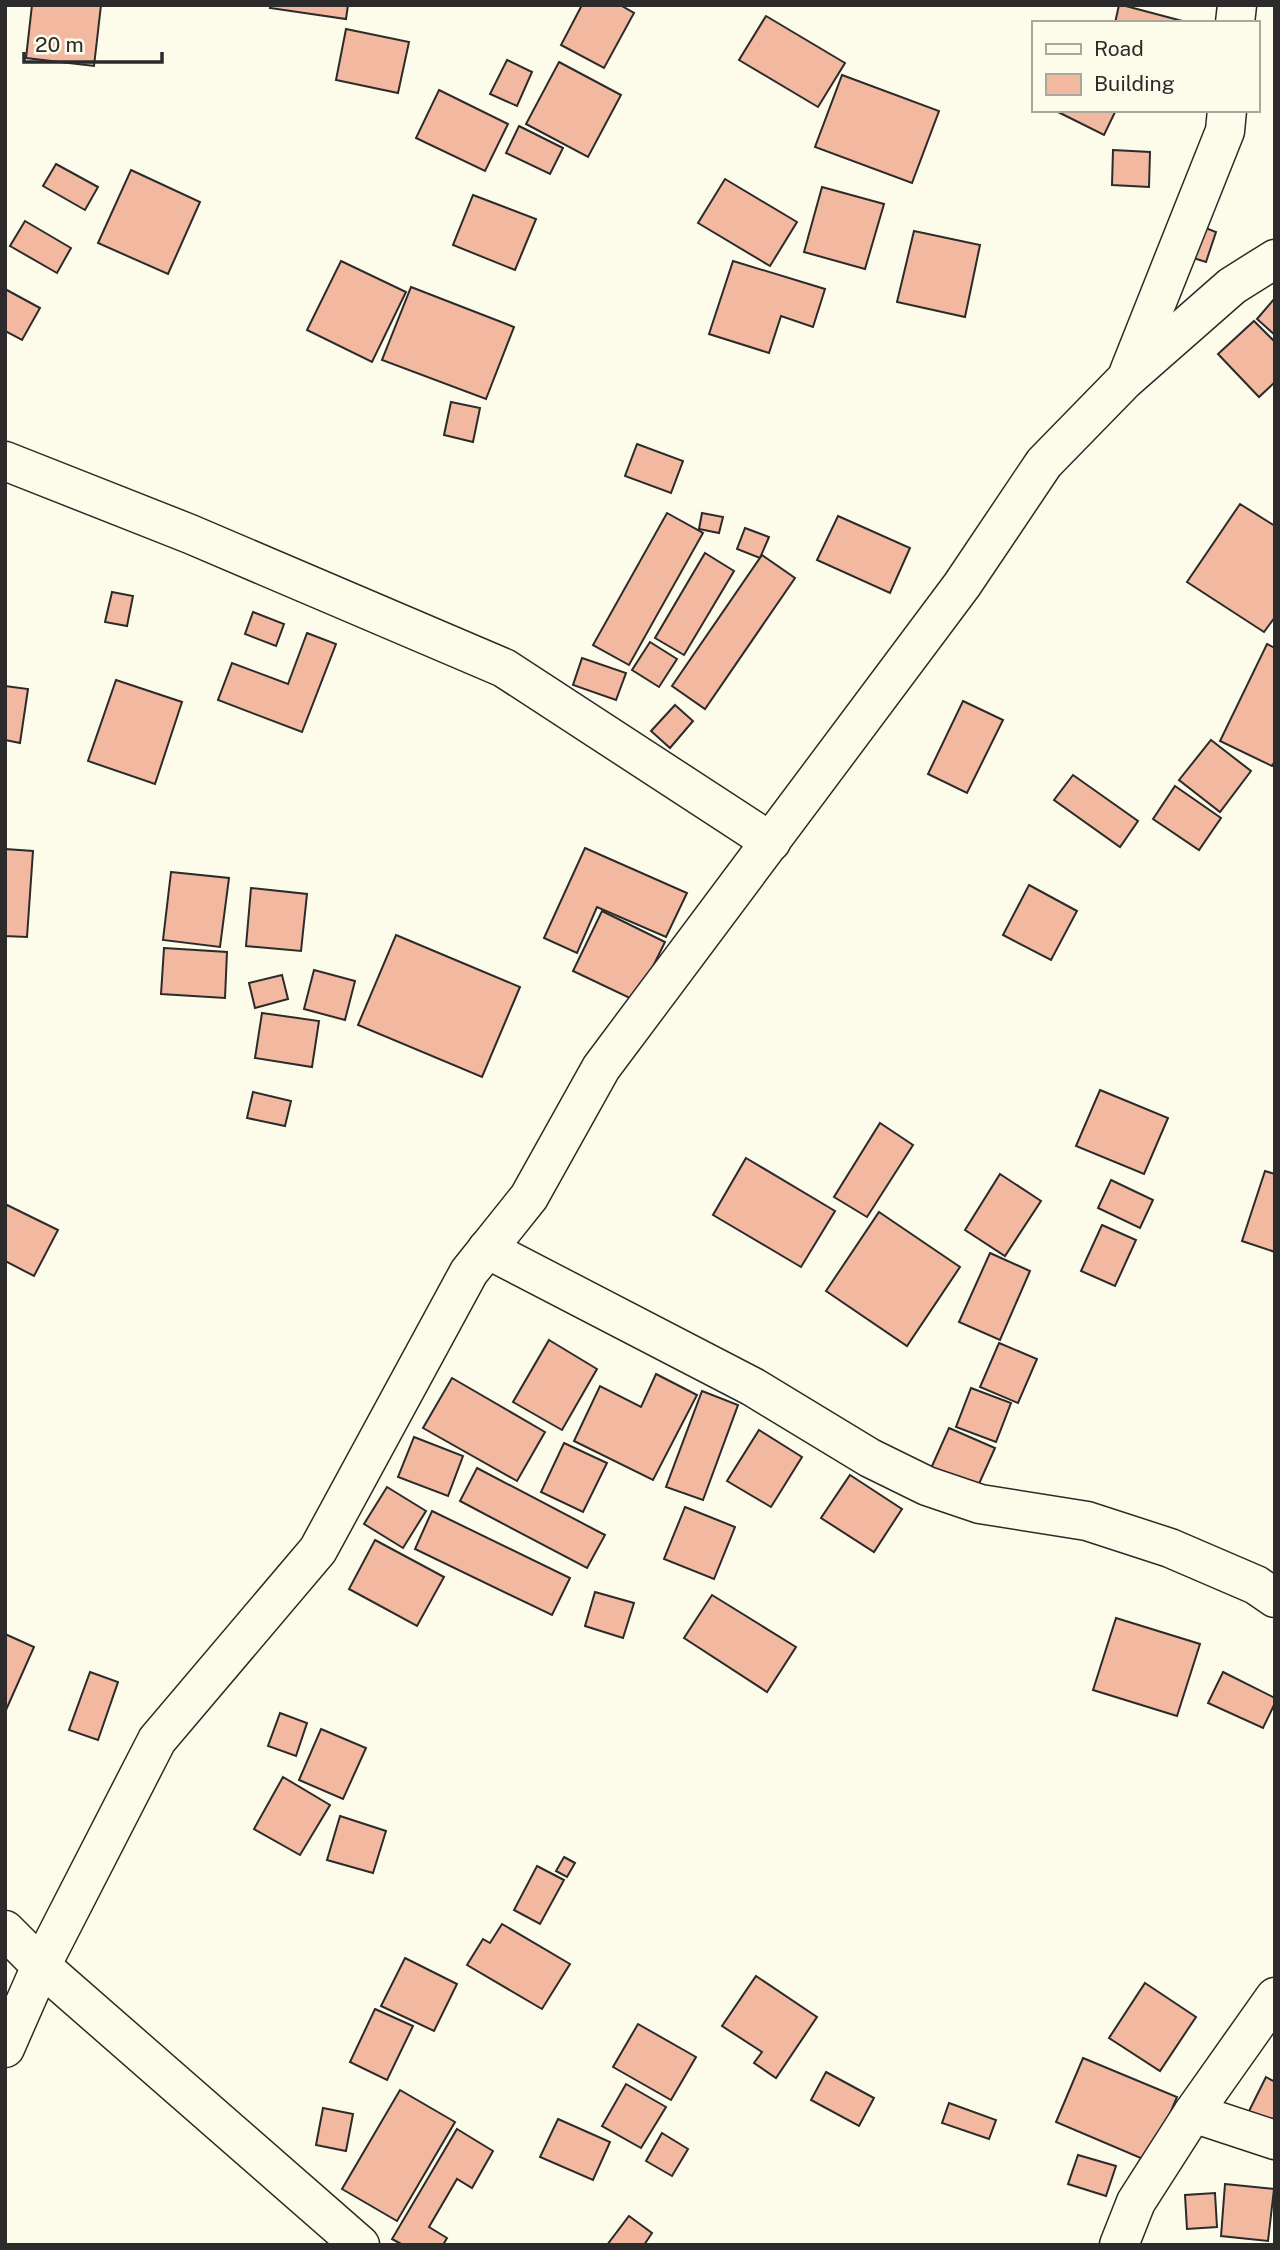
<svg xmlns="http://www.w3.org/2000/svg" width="1280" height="2250" font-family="'Public Sans',sans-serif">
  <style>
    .building { fill: #f2b8a0; stroke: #2b2b2b; stroke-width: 2 }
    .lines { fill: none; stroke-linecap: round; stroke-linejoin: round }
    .minor-casing { stroke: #2b2b2b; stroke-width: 41 }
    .minor { stroke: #fdfbea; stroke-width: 38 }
  </style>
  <rect width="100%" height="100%" fill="#fdfbea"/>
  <!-- building -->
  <g class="building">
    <path d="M 32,5 L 101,5 L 94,66 L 26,58 Z"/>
    <path d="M 271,5 L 348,5 L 346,19 L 270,8 Z"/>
    <path d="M 582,5 L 620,5 L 634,13 L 604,68 L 561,45 Z"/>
    <path d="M 1119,5 L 1122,5 L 1190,23 L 1115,23 Z"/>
    <path d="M 766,16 L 845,63 L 818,107 L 739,60 Z"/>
    <path d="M 346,29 L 409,42 L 398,93 L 336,80 Z"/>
    <path d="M 507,60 L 532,72 L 517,106 L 490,94 Z"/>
    <path d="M 559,62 L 621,95 L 588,157 L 526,124 Z"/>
    <path d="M 842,75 L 939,111 L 912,183 L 815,147 Z"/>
    <path d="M 439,90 L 508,124 L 485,171 L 416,138 Z"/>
    <path d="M 1054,110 L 1116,110 L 1104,135 Z"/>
    <path d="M 519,126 L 563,148 L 550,174 L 506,153 Z"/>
    <path d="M 1113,150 L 1150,152 L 1149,187 L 1112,185 Z"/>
    <path d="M 56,164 L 98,187 L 85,210 L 43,186 Z"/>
    <path d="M 131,170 L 200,202 L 168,274 L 98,243 Z"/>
    <path d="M 725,179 L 797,222 L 770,266 L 698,223 Z"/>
    <path d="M 822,187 L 884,204 L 865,269 L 804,252 Z"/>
    <path d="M 473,195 L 536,219 L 515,270 L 453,245 Z"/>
    <path d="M 25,221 L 71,248 L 57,273 L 10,246 Z"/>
    <path d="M 1193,223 L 1216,232 L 1206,262 L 1181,254 Z"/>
    <path d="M 914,231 L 980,245 L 965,317 L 897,302 Z"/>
    <path d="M 341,261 L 406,292 L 372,362 L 307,330 Z"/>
    <path d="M 733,261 L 825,289 L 813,327 L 781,316 L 769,353 L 709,334 Z"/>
    <path d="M 411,287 L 514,327 L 486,399 L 382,360 Z"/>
    <path d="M 5,289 L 40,308 L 22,340 L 5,331 Z"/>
    <path d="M 1275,298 L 1275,335 L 1257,319 Z"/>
    <path d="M 1254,321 L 1275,342 L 1275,382 L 1259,397 L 1218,354 Z"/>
    <path d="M 451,402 L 480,408 L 473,442 L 444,435 Z"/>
    <path d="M 637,444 L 683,461 L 671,493 L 625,476 Z"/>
    <path d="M 1240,504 L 1275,526 L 1275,617 L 1264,632 L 1187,582 Z"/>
    <path d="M 667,513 L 703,533 L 629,665 L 593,645 Z"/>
    <path d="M 702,513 L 723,517 L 719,533 L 699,529 Z"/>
    <path d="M 838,516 L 910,548 L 890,593 L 817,560 Z"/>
    <path d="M 745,528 L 769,537 L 760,558 L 737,549 Z"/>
    <path d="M 705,553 L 734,571 L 684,655 L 655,638 Z"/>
    <path d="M 762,555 L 795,578 L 705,709 L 672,686 Z"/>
    <path d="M 112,592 L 133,596 L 127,626 L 105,622 Z"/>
    <path d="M 253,612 L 284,624 L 276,646 L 245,634 Z"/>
    <path d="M 307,633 L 336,644 L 302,732 L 218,700 L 232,663 L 288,684 Z"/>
    <path d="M 650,642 L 677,659 L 659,687 L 632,670 Z"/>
    <path d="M 1267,644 L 1275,648 L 1275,761 L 1272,766 L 1220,741 Z"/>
    <path d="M 582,658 L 626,673 L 616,700 L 573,685 Z"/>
    <path d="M 116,680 L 182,702 L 155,784 L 88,761 Z"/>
    <path d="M 5,686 L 28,689 L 20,743 L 5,740 Z"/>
    <path d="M 963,701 L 1003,720 L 967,793 L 928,774 Z"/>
    <path d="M 675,705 L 693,721 L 670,748 L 651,731 Z"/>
    <path d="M 1211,740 L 1251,771 L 1220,812 L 1179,780 Z"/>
    <path d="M 1073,775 L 1138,821 L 1120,847 L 1054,800 Z"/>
    <path d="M 1175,786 L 1221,818 L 1199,850 L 1153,819 Z"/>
    <path d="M 585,848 L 687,893 L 666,937 L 597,907 L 577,953 L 544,938 Z"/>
    <path d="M 5,849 L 33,851 L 27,937 L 5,936 Z"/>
    <path d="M 171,872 L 229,878 L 220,947 L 163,940 Z"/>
    <path d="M 1029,885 L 1077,911 L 1051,960 L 1003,935 Z"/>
    <path d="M 251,888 L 307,894 L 301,951 L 246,946 Z"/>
    <path d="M 602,911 L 665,942 L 636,1001 L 573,971 Z"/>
    <path d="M 396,935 L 520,987 L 482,1077 L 358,1025 Z"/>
    <path d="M 164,948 L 227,952 L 225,998 L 161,994 Z"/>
    <path d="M 314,970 L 355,981 L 345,1020 L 304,1009 Z"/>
    <path d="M 282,975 L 288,999 L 255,1008 L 249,983 Z"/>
    <path d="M 262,1013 L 319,1021 L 312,1067 L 255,1058 Z"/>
    <path d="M 1100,1090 L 1168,1118 L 1144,1174 L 1076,1146 Z"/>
    <path d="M 253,1092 L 291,1101 L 285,1126 L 247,1118 Z"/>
    <path d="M 880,1123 L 913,1145 L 867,1217 L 834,1197 Z"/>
    <path d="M 746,1158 L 835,1211 L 801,1267 L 713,1215 Z"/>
    <path d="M 1265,1171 L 1275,1174 L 1275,1252 L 1242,1241 Z"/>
    <path d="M 1000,1174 L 1041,1201 L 1005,1256 L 965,1230 Z"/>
    <path d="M 1111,1180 L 1153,1200 L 1140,1228 L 1098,1208 Z"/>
    <path d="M 7,1205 L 58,1230 L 34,1276 L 5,1261 L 5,1209 Z"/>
    <path d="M 879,1212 L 960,1267 L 907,1346 L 826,1291 Z"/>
    <path d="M 1102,1225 L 1136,1240 L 1115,1286 L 1081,1271 Z"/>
    <path d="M 990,1253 L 1030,1271 L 1000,1340 L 959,1322 Z"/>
    <path d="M 549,1340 L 597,1369 L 562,1430 L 513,1402 Z"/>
    <path d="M 999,1343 L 1037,1359 L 1018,1403 L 980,1387 Z"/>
    <path d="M 656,1374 L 697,1395 L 653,1480 L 574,1441 L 600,1386 L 641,1407 Z"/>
    <path d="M 452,1378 L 545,1432 L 517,1481 L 423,1428 Z"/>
    <path d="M 971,1388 L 1011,1403 L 996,1442 L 956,1427 Z"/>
    <path d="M 702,1391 L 738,1405 L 703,1500 L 666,1487 Z"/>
    <path d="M 949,1428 L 995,1448 L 974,1495 L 928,1475 Z"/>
    <path d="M 759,1430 L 802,1457 L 771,1507 L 727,1481 Z"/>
    <path d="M 414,1437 L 463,1456 L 448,1496 L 398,1477 Z"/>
    <path d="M 564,1443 L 607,1463 L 583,1512 L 541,1492 Z"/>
    <path d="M 477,1468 L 605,1535 L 587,1568 L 460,1501 Z"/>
    <path d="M 850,1475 L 902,1509 L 874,1552 L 821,1518 Z"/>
    <path d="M 387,1487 L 426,1511 L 403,1548 L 364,1524 Z"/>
    <path d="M 685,1507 L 735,1527 L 714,1579 L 664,1559 Z"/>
    <path d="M 432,1511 L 570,1578 L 552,1615 L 415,1549 Z"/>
    <path d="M 375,1540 L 444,1577 L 417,1626 L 349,1589 Z"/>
    <path d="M 595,1592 L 634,1603 L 623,1638 L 585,1626 Z"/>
    <path d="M 712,1595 L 796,1647 L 767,1692 L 684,1638 Z"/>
    <path d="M 1116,1618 L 1200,1644 L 1177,1716 L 1093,1690 Z"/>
    <path d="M 5,1634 L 34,1647 L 6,1710 L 5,1710 Z"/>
    <path d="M 90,1672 L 118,1682 L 98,1740 L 69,1730 Z"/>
    <path d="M 1223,1672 L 1275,1698 L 1275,1703 L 1263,1728 L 1208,1703 Z"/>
    <path d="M 280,1713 L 307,1723 L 296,1756 L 268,1746 Z"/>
    <path d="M 321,1729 L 366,1748 L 343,1799 L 299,1780 Z"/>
    <path d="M 283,1777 L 330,1805 L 300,1855 L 254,1829 Z"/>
    <path d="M 340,1816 L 386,1831 L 373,1873 L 327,1860 Z"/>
    <path d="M 564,1857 L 575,1863 L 567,1877 L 556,1871 Z"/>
    <path d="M 537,1866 L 564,1880 L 540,1924 L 514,1910 Z"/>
    <path d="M 502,1924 L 570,1964 L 542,2009 L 467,1965 L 483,1939 L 490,1943 Z"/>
    <path d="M 405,1958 L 457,1984 L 434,2031 L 381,2006 Z"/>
    <path d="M 756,1976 L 817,2017 L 776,2078 L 754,2063 L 762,2052 L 722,2026 Z"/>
    <path d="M 1145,1983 L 1196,2017 L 1160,2071 L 1109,2038 Z"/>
    <path d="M 375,2009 L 413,2026 L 387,2080 L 350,2062 Z"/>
    <path d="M 638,2024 L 696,2057 L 671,2100 L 613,2067 Z"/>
    <path d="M 1083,2058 L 1177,2097 L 1150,2162 L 1056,2122 Z"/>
    <path d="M 826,2072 L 874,2098 L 859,2126 L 811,2100 Z"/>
    <path d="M 1266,2077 L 1275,2082 L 1275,2135 L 1245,2119 Z"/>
    <path d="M 626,2084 L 666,2107 L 641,2148 L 602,2126 Z"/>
    <path d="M 400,2090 L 455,2122 L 397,2221 L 342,2189 Z"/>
    <path d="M 949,2103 L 996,2120 L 989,2139 L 942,2123 Z"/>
    <path d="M 323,2108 L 353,2114 L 346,2151 L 316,2145 Z"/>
    <path d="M 558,2119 L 610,2142 L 593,2180 L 540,2157 Z"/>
    <path d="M 457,2129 L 493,2151 L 472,2188 L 457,2179 L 429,2227 L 447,2238 L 443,2245 L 403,2245 L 392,2239 Z"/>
    <path d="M 662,2133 L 688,2149 L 672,2176 L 646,2161 Z"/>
    <path d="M 1078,2155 L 1116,2166 L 1106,2196 L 1068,2184 Z"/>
    <path d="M 1225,2184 L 1274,2189 L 1268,2241 L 1221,2236 Z"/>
    <path d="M 1215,2193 L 1217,2227 L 1187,2229 L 1185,2195 Z"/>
    <path d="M 629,2216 L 652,2233 L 644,2245 L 607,2245 Z"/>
  </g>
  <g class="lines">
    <defs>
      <g id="minor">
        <path d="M 1235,23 L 1237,5"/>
        <path d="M 1129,372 L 1225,131 L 1227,110"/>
        <path d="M 5,461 L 190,534 L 504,668 L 771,842"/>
        <path d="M 487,1249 L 753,1387 L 870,1458 L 927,1486 L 980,1504 L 1087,1521 L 1170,1548 L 1256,1585 L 1275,1598"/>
        <path d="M 5,1930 L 41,1966 L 360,2245"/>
        <path d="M 5,2048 L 41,1966 L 157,1740 L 318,1550 L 469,1272 L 529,1197 L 601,1068 L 962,585 L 1044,463 L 1125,380 L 1232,286 L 1275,259"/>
        <path d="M 1193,2113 L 1275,2140"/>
        <path d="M 1119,2245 L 1136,2202 L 1193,2113 L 1275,1997"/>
      </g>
    </defs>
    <!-- minor casing -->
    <use href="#minor" class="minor-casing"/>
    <!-- minor -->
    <use href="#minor" class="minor"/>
  </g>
  <!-- border -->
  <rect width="1280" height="2250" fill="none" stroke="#2b2b2b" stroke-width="14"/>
  <!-- legend -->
  <rect x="1032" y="21" width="228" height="91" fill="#fdfbea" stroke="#a9a89e" stroke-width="2"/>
  <rect x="1046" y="44" width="35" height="10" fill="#fdfbea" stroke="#a9a89e" stroke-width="2"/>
  <text x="1094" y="56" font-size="21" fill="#2b2b2b">Road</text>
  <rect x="1046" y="74" width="35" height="21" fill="#f2b8a0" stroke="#a9a89e" stroke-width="2"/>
  <text x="1094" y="91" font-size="21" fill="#2b2b2b">Building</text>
  <!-- scale -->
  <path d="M24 52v10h138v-10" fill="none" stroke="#2b2b2b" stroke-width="3.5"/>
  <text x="35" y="52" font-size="21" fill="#2b2b2b" stroke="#fdfbea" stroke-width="5" paint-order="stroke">20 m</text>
</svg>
